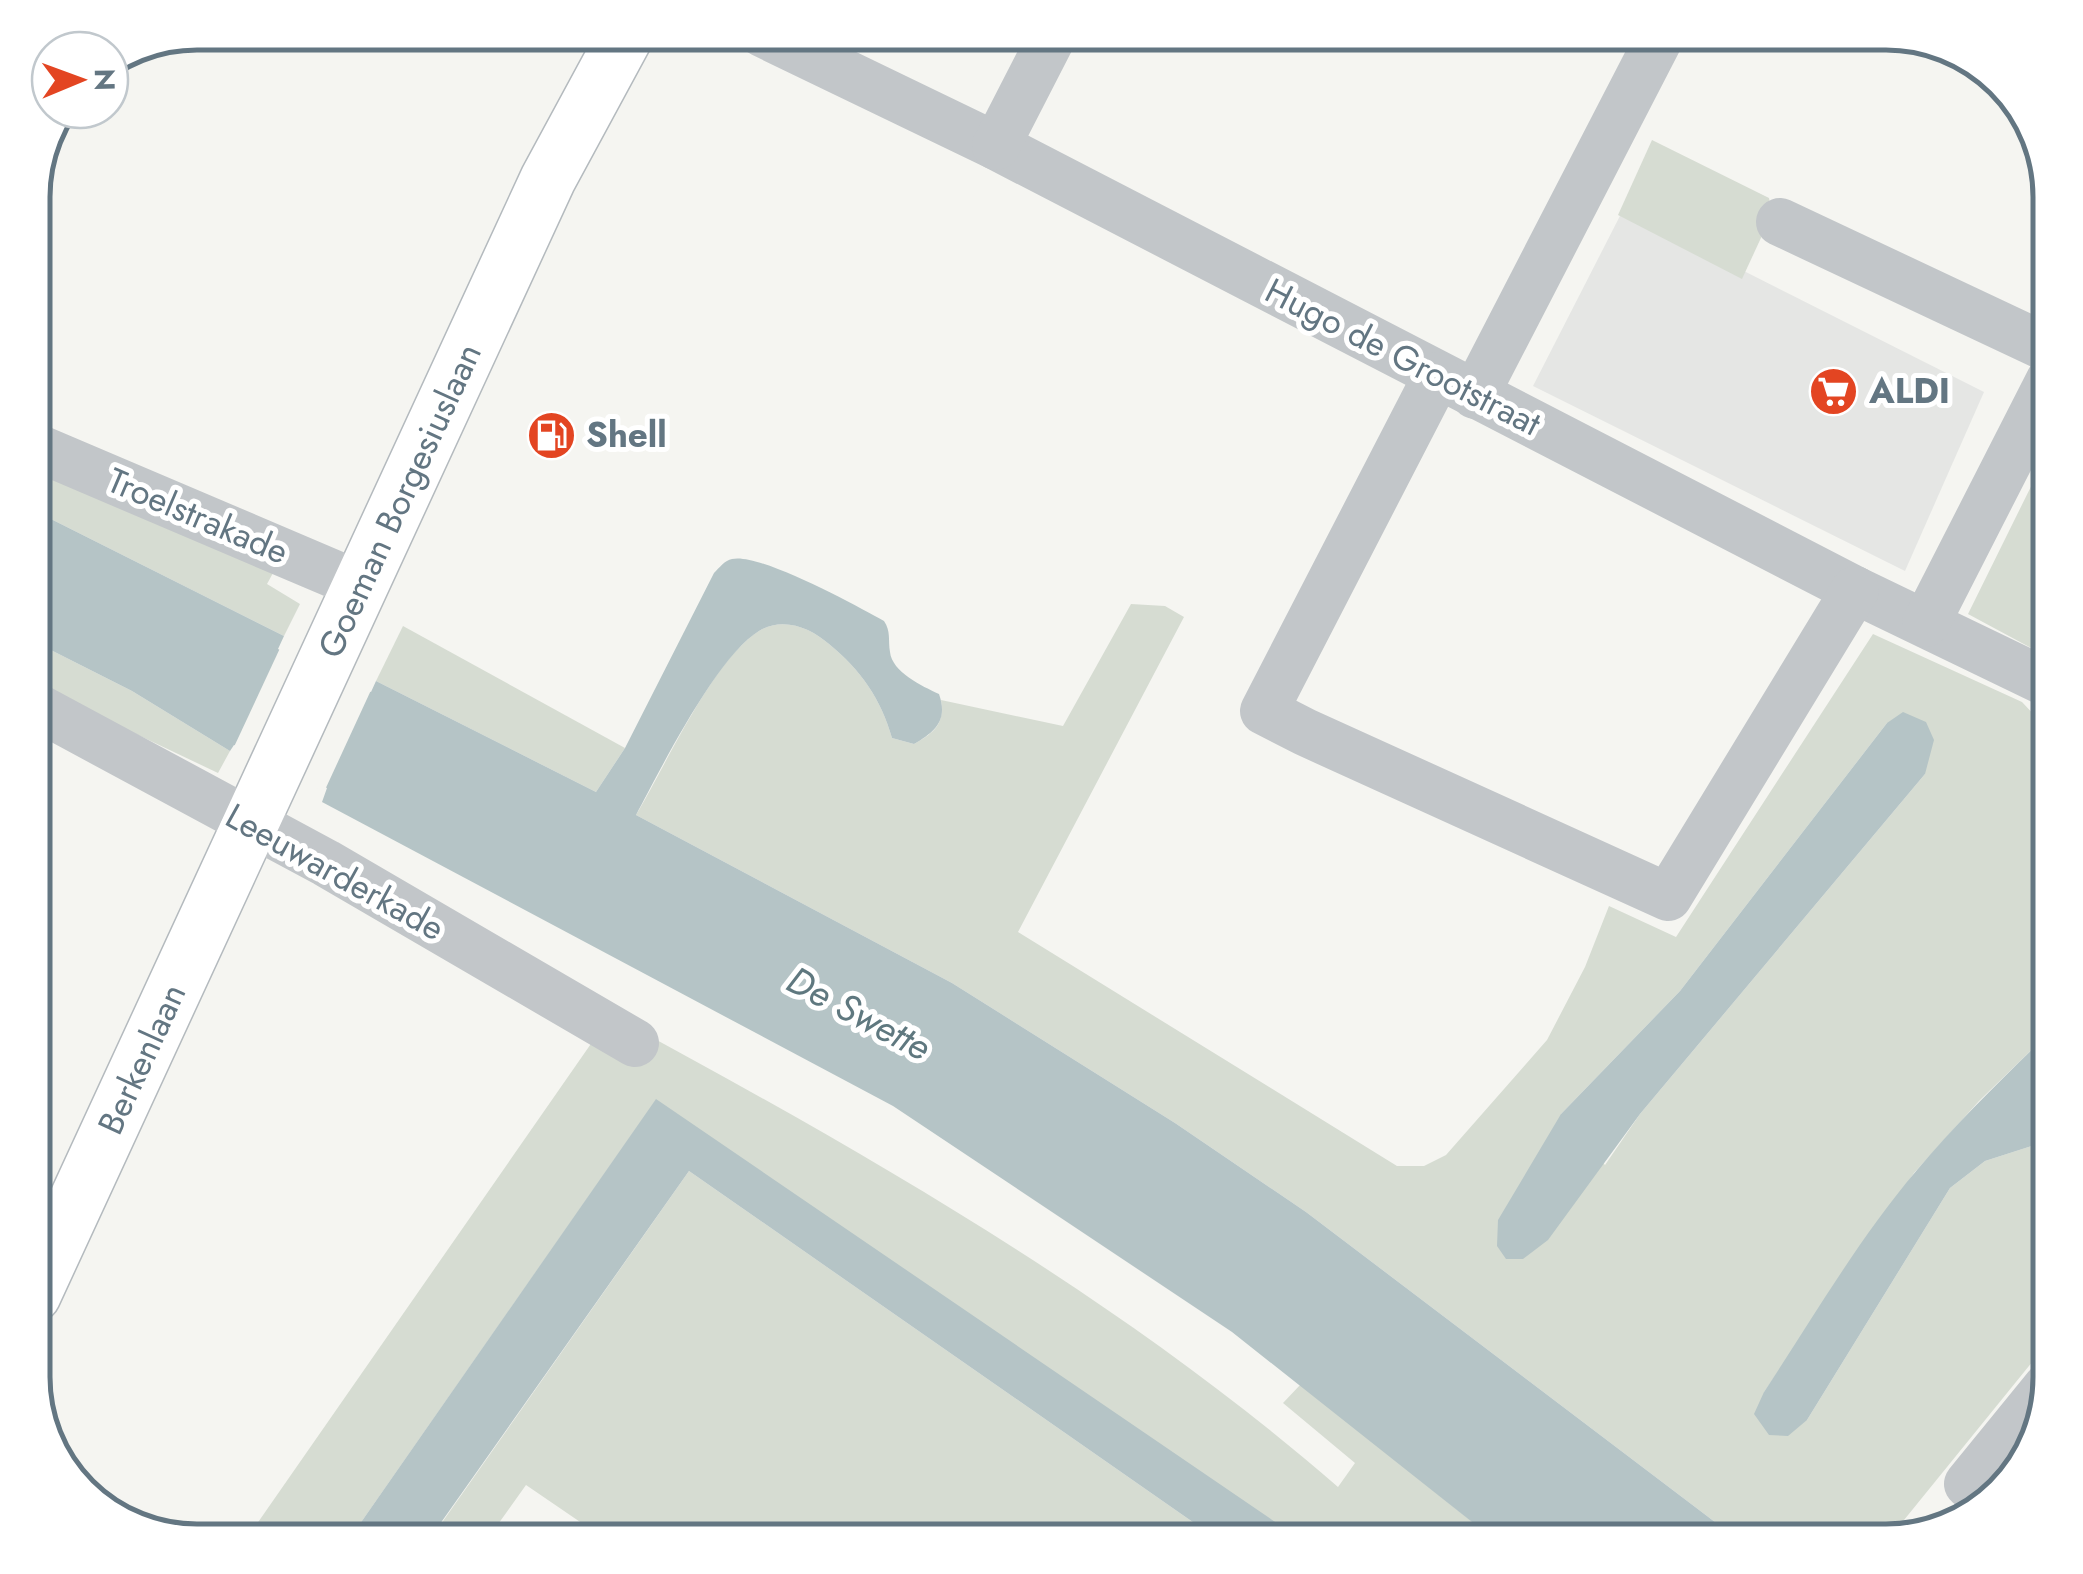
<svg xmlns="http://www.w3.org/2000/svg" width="2083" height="1574" font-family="Jost,sans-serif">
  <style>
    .built { fill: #e5e6e4 }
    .green { fill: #d6dcd2; fill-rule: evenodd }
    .water { fill: #b5c4c6 }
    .pier { fill: #f5f5f1 }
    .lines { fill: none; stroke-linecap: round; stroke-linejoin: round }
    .secondary-casing { stroke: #b4babe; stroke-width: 58 }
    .minor { stroke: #c2c6c9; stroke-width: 48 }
    .secondary { stroke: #fff; stroke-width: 55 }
    .labels { text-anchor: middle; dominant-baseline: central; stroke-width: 10; stroke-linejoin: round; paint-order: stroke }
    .street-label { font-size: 35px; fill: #637682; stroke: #fff }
    .poi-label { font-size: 35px; font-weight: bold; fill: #637682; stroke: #fff; text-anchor: start }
    .water-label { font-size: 38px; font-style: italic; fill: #5f787f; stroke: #fff }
    .rim { fill: none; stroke: #637682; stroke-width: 5 }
  </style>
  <rect width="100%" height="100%" fill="#f5f5f1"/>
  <!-- built -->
  <path class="built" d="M 1623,210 L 1984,392 L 1905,571 L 1533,386 Z"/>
  <!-- green -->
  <g class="green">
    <path d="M 1652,140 L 1769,198 L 1772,214 L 1742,279 L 1618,215 Z"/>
    <path d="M 2050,448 C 2050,469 2053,492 2050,512 C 2046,547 2015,535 2042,584 L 2050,585 L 2050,658 L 1968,614 Z"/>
    <path d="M 33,462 L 273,573 L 267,584 L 300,604 L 284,636 L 33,510 Z"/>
    <path d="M 1131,604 L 1165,606 L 1184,617 L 1018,932 L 1397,1166 L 1424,1166 L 1446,1155 L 1547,1040 L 1585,967 L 1609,906 L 1676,937 L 1873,634 L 2022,702 L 2037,718 L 2050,743 L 2050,1032 L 1979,1101 L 1914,1173 L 1764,1392 L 1807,1420 L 1950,1188 L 1985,1161 L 2050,1140 L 2050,1340 L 1887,1541 L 1740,1541 L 1306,1212 L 1175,1123 L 952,983 L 636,815 C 665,767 713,659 759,631 C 783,616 811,628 829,644 C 861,670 881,699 892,738 L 914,744 C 934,733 945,724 941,700 L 1063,726 ZM 1887,723 L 1925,774 L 1640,1114 L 1605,1165 L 1561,1114 L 1680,991 Z"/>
    <path d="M 403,626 L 625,748 L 596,792 L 376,681 Z"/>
    <path d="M 33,641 L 132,691 L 230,751 L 218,773 L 33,685 Z"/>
    <path d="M 611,1015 C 867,1154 1118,1296 1338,1487 L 1355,1463 L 1283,1403 L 1301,1384 L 1496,1541 L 1301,1541 L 656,1100 L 348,1541 L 245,1541 Z"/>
    <path d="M 689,1171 L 1220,1541 L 608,1541 L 526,1485 L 486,1541 L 429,1541 Z"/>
  </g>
  <!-- water -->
  <g class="water">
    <path d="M 33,510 L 284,636 L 278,649 L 371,692 L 376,681 L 596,792 L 625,748 L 714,573 C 719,568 725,560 732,559 C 758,552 857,606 884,621 C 891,631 888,640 890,652 C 892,672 922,686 939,694 C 948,720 936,731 914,744 L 892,738 C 881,699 861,670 829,644 C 811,628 783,616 759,631 C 717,656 660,770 636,815 L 952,983 L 1175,1123 L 1306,1212 L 1740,1541 L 1496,1541 L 1232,1332 L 893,1106 L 322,802 L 327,788 L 234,745 L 230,751 L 132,691 L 33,641 Z"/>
    <path d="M 2050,518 L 2050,585 L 2042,584 C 2027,557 2029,540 2050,518 Z"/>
    <path d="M 1903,712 L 1926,722 L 1934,740 L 1925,774 L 1640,1114 L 1548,1240 L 1523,1259 L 1506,1259 L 1497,1246 L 1498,1220 L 1561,1114 L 1680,991 L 1887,723 Z"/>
    <path d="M 2050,1032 L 2050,1140 L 1985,1161 L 1950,1188 L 1807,1420 L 1788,1436 L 1769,1435 L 1754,1414 L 1764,1392 C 1813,1318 1859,1238 1917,1170 C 1958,1121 2004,1077 2050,1032 Z"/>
    <path d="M 656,1099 L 1303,1541 L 1220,1541 L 689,1171 L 428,1541 L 348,1541 Z"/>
  </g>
  <!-- pier -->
  <path class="pier" d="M 281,646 L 372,688 L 324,792 L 233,749 Z"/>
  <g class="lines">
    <defs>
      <g id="secondary">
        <path id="s1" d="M 33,1295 L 548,179 L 627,33"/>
      </g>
    </defs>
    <!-- secondary casing -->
    <use href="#secondary" class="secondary-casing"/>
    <!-- minor -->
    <g class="minor">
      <path d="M 762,33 L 996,146 L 1855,590 L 2050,684"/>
      <path d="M 996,146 L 1054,33"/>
      <path d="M 1780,222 L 2050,349"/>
      <path d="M 1437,376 L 1264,711 L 1305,732 L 1668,897 L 1855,590"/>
      <path d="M 1475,395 L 1662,33"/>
      <path d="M 33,446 L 362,586"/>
      <path d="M 1926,623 L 2050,380"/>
      <path d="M 33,705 L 326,863 L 635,1043"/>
      <path d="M 1988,1500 L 1968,1484 L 2047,1387"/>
    </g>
    <!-- secondary -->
    <use href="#secondary" class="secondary"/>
  </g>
  <!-- icons -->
  <defs>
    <symbol id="supermarket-disc" viewBox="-11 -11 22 22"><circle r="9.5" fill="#e34522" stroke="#fff"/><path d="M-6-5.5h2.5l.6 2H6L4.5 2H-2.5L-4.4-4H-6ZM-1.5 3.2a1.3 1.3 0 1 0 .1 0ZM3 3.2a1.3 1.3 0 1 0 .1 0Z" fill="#fff"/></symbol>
    <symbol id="fuel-disc" viewBox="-11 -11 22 22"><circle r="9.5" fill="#e34522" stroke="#fff"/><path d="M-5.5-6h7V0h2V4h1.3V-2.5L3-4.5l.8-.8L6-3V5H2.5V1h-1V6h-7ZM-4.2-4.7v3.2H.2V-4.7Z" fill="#fff"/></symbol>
  </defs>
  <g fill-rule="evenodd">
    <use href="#supermarket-disc" x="1806" y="364" width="55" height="55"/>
    <use href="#fuel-disc" x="524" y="408" width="55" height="55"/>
  </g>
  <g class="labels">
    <!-- street labels -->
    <g class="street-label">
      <text transform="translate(1403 357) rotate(27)">Hugo de Grootstraat</text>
      <text stroke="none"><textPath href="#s1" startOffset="875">Goeman Borgesiuslaan</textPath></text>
      <text transform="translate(198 516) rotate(23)">Troelstrakade</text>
      <text transform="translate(335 872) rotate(29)">Leeuwarderkade</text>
      <text stroke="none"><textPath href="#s1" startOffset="260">Berkenlaan</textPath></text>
    </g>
    <!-- poi labels -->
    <g class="poi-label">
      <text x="1869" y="391">ALDI</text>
      <text x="586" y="435">Shell</text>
    </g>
    <!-- water labels -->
    <g class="water-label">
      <text transform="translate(859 1013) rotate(28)">De Swette</text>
    </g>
  </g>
  <!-- crop -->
  <path d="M0 0H2083V1574H0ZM197 50H1886A147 147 0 0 1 2033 197V1377A147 147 0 0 1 1886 1524H197A147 147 0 0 1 50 1377V197A147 147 0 0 1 197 50Z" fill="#fff" fill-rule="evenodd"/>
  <path class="rim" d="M197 50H1886A147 147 0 0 1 2033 197V1377A147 147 0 0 1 1886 1524H197A147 147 0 0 1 50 1377V197A147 147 0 0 1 197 50Z"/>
  <!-- north arrow -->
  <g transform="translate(80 80) rotate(89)"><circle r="48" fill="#ffffff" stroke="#c1c8cd" stroke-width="2.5"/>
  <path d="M0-8L18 38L0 25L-18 38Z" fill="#e34522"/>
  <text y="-15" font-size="28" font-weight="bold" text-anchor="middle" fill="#637682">N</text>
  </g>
</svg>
